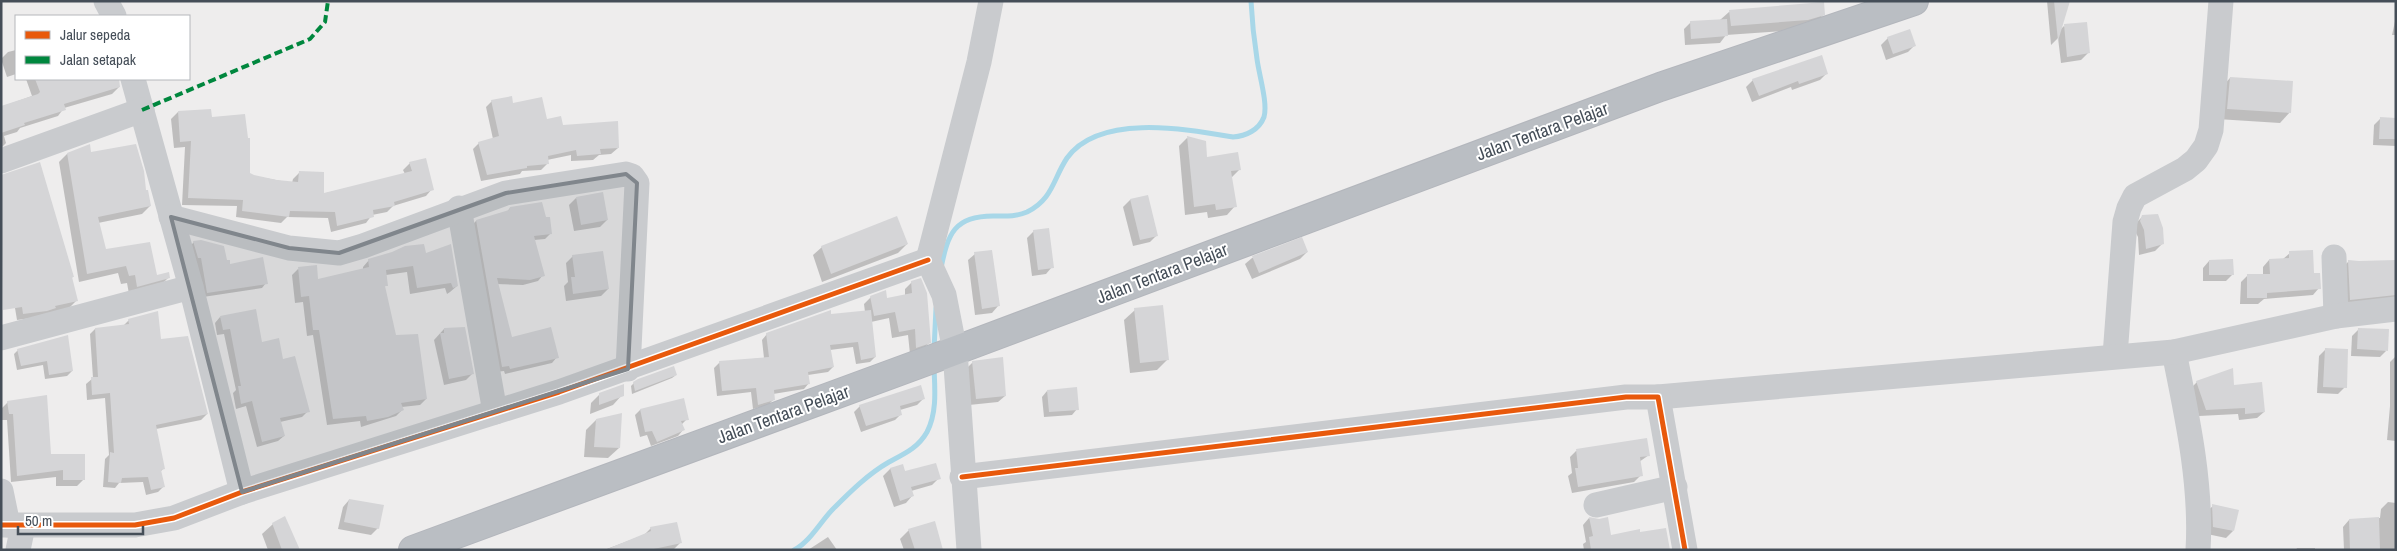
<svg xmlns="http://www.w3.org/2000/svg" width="2397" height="551" font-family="'Archivo Narrow',sans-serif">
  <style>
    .shadow { fill: #0003 }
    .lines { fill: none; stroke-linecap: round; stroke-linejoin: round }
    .stream { stroke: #a8d7e8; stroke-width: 5 }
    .building { fill: #d5d5d7 }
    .highway-casing { stroke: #b3b6bc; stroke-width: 30 }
    .minor { stroke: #c9cbce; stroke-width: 25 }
    .highway { stroke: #babec3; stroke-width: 28 }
    .quiet { stroke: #00873e; stroke-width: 4; stroke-dasharray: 8 4; stroke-linecap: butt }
    .cycleway-casing { stroke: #fff; stroke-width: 8 }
    .cycleway { stroke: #e8590c; stroke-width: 5 }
    .marked { fill: #80868c; fill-opacity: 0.2; stroke: #80868c; stroke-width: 4; stroke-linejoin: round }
    .labels { text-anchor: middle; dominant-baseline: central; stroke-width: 4; stroke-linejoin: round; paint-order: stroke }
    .street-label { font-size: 18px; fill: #454e58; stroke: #fff }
  </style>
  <rect width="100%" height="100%" fill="#eeeded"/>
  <!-- shadow -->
  <g class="shadow">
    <path d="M 2047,1 L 2069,1 L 2060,30 L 2064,26 L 2088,53 L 2081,60 L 2061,63 L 2058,38 L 2051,45 Z"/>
    <path d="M 1823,3 L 1824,14 L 1813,25 L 1797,30 L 1726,35 L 1720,43 L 1685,45 L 1684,29 L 1691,22 L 1720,20 L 1729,12 Z"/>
    <path d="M 2396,17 L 2396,35 L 2392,35 Z"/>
    <path d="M 1888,38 L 1915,45 L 1908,52 L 1886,60 L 1881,45 Z"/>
    <path d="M 16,50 L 16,74 L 7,77 L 1,59 L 8,52 Z"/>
    <path d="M 1827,73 L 1820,80 L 1792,90 L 1791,87 L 1752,102 L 1746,87 L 1753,80 Z"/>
    <path d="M 2230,78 L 2290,112 L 2280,123 L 2217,119 L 2220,89 Z"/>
    <path d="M 26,79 L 119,79 L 119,87 L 112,94 L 64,108 L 58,116 L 20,128 L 17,132 L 4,136 L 6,143 L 1,148 L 1,107 L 32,96 Z"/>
    <path d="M 492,101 L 512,104 L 546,121 L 618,148 L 611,154 L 599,155 L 593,160 L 571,161 L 571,155 L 547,160 L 547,164 L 541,170 L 522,171 L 520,174 L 481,181 L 473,149 L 479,143 L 493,139 L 486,107 Z"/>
    <path d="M 210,110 L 210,118 L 248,174 L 254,176 L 292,183 L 293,179 L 299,173 L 322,194 L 405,174 L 403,170 L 410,163 L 432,189 L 426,196 L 393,206 L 387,212 L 372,215 L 366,223 L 331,232 L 328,218 L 287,217 L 281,223 L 236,217 L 237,206 L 182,205 L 185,147 L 174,148 L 171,119 L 178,112 Z"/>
    <path d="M 2381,118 L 2396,119 L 2396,146 L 2373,145 L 2374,125 Z"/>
    <path d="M 1187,138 L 1205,142 L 1206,158 L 1240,169 L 1231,178 L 1235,206 L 1227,215 L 1208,218 L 1207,212 L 1185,215 L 1179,146 Z"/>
    <path d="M 67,154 L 90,154 L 144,192 L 150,206 L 142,214 L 98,223 L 105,250 L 156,276 L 169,277 L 161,285 L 129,294 L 127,283 L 121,284 L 118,273 L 79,282 L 59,162 Z"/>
    <path d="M 1,176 L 73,277 L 71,278 L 76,301 L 69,308 L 39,317 L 17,320 L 4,242 L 1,242 Z"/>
    <path d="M 1147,196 L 1156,236 L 1150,242 L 1133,246 L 1123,207 L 1130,200 Z"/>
    <path d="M 576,198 L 607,220 L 600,227 L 574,231 L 569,205 Z"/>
    <path d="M 510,208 L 551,233 L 545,239 L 534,240 L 543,275 L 538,281 L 523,285 L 497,284 L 511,338 L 557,357 L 552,363 L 505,374 L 504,371 L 496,372 L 471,226 L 476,221 L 506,213 Z"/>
    <path d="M 2142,217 L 2162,244 L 2155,251 L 2139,255 L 2138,237 L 2134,229 L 2135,224 Z"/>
    <path d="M 1034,231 L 1052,267 L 1046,274 L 1032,276 L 1027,238 Z"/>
    <path d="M 1302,239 L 1307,252 L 1300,259 L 1252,279 L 1245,264 L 1252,258 Z"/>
    <path d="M 194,242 L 229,265 L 266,283 L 262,288 L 203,297 L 189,247 Z"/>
    <path d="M 907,244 L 898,253 L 822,282 L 813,255 L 822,247 Z"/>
    <path d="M 2290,253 L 2312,275 L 2319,288 L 2313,295 L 2264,299 L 2258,304 L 2240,304 L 2241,282 L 2248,275 L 2263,275 L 2263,267 L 2269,260 L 2283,259 Z"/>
    <path d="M 975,254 L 998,306 L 992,313 L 975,315 L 968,260 Z"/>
    <path d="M 425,255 L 457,286 L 450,292 L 447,294 L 445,288 L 410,294 L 407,272 L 386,275 L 387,285 L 384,287 L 395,336 L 426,399 L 420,405 L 402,407 L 402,410 L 396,416 L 361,427 L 360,421 L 327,425 L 313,335 L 307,336 L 303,302 L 295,303 L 292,275 L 298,269 L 317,280 L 363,270 L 363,267 L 369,260 Z"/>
    <path d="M 573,256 L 608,289 L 601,296 L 566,301 L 564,286 L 568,282 L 566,263 Z"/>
    <path d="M 2209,261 L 2233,274 L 2226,281 L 2203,281 L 2203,268 Z"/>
    <path d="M 2349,261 L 2359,263 L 2396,261 L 2396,307 L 2342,308 L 2340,270 Z"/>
    <path d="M 912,282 L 930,342 L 923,349 L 910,354 L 908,335 L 892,338 L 889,318 L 871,322 L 875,357 L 870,362 L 856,364 L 853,347 L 830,350 L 833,367 L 828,372 L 808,375 L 809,383 L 804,389 L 773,394 L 773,400 L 768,405 L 753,409 L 751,392 L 717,396 L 714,368 L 720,362 L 764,358 L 762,340 L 767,334 L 830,315 L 865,312 L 864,304 L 871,297 L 886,299 L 905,296 L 905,289 Z"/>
    <path d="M 1135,310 L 1168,359 L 1157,370 L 1130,373 L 1124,320 Z"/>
    <path d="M 220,317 L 283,361 L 308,411 L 302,417 L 280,422 L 284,436 L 278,441 L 257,447 L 246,406 L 236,409 L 233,393 L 236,390 L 224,334 L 217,335 L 215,323 Z"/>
    <path d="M 129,320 L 160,340 L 207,414 L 201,420 L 156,429 L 164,468 L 160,472 L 164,486 L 158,492 L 146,495 L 143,482 L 119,483 L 115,488 L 103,487 L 105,459 L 109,455 L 105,398 L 87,400 L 86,384 L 93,378 L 90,334 L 95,329 L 123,326 Z"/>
    <path d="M 444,329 L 472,374 L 466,380 L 444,385 L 434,340 Z"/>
    <path d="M 2359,329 L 2386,351 L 2380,357 L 2351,356 L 2352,336 Z"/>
    <path d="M 19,349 L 72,371 L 67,376 L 45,379 L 43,365 L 17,370 L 14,354 Z"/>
    <path d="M 2326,349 L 2345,387 L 2338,394 L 2317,393 L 2319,356 Z"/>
    <path d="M 2396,356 L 2396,441 L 2387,440 L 2390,406 L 2390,362 Z"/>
    <path d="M 973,362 L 1005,396 L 998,402 L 969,405 L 966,369 Z"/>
    <path d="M 676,375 L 672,378 L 632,394 L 631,386 L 634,383 Z"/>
    <path d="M 2197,382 L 2233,387 L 2264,412 L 2257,418 L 2239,420 L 2238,414 L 2199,416 L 2190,389 Z"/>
    <path d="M 1047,391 L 1077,409 L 1072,415 L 1044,417 L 1042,397 Z"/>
    <path d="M 600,394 L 622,395 L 613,405 L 590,414 L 591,403 Z"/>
    <path d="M 923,399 L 917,405 L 900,410 L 901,414 L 895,420 L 861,432 L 854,412 L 860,406 Z"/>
    <path d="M 683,400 L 687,419 L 681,425 L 683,430 L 678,436 L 651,446 L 647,435 L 640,437 L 635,415 L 640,410 Z"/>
    <path d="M 8,402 L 49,455 L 84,479 L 77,486 L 56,486 L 56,477 L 11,482 L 7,420 L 2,420 L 1,413 L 1,409 Z"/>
    <path d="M 596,420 L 619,448 L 608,458 L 584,457 L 586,430 Z"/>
    <path d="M 1576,451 L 1649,455 L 1639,462 L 1641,475 L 1634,482 L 1572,493 L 1568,476 L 1572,473 L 1570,457 Z"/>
    <path d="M 902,465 L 905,472 L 939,478 L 932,485 L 911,491 L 912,496 L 906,503 L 894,507 L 883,476 L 890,469 Z"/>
    <path d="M 349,500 L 378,528 L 371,535 L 338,529 L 343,507 Z"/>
    <path d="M 2388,502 L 2396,503 L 2396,550 L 2344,550 L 2343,527 L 2349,520 L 2380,518 L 2381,509 Z"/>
    <path d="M 2213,506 L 2233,531 L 2226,538 L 2207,534 L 2206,512 Z"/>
    <path d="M 1589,518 L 1610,536 L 1639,534 L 1668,550 L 1584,550 L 1583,544 L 1586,542 L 1583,525 Z"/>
    <path d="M 273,524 L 299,550 L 268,550 L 262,534 Z"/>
    <path d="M 651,528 L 680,543 L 673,550 L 604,550 L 644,535 Z"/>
    <path d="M 909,530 L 942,550 L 904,550 L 900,539 Z"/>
    <path d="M 828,537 L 837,550 L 808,550 Z"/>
    <path d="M 2297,548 L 2315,548 L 2315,550 L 2296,550 Z"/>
  </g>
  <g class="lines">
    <!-- stream -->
    <g class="stream">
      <path d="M 941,268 C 948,234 954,216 993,216 C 1005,216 1015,217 1027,212 C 1053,199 1053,179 1067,158 C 1099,113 1186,129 1233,137 C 1246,136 1259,130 1264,117 C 1268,103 1259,75 1257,59 C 1254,40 1252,21 1251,1"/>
      <path d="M 934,350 L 936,308"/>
      <path d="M 794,550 C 810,542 821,521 833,509 C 850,492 868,474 889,462 C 904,454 918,448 927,432 C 937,413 935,390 934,368"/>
    </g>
  </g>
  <!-- building -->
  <g class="building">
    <path d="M 2054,1 L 2070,1 L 2058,41 Z"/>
    <path d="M 1824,2 L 1825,15 L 1808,20 L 1731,26 L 1729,10 Z"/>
    <path d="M 1727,19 L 1728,36 L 1691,39 L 1690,21 Z"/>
    <path d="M 2087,22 L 2090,53 L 2067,57 L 2064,24 Z"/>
    <path d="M 1910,29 L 1916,46 L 1893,54 L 1887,37 Z"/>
    <path d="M 1822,55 L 1828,74 L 1799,84 L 1798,81 L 1759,96 L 1752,79 Z"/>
    <path d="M 2230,77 L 2293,81 L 2291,113 L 2227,109 Z"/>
    <path d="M 35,79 L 119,79 L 120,87 L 64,104 L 66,110 L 24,123 L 25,125 L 1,133 L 1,106 L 38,94 L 40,92 Z"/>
    <path d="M 512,96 L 513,103 L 542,97 L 547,119 L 561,116 L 563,125 L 618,121 L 619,148 L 600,149 L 601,154 L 577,156 L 576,150 L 548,156 L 549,164 L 527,166 L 527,168 L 487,175 L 478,142 L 499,136 L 491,100 Z"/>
    <path d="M 211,109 L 212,117 L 245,114 L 248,138 L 250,138 L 250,173 L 254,175 L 277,180 L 298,182 L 299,171 L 324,172 L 324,193 L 412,171 L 409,162 L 426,158 L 434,190 L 394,202 L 395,206 L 373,210 L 374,217 L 337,226 L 335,212 L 290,211 L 289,217 L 242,211 L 243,200 L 188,198 L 191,141 L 180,142 L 178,111 Z"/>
    <path d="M 2380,117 L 2396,118 L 2396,139 L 2379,139 Z"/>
    <path d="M 1187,136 L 1206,141 L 1207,157 L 1238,152 L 1241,170 L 1231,171 L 1237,207 L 1216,210 L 1215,204 L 1194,207 Z"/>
    <path d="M 90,144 L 91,152 L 136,144 L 144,171 L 146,190 L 148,190 L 151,206 L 98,217 L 106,249 L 150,242 L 157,275 L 169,272 L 170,278 L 137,287 L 135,275 L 129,276 L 126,266 L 87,274 L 67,153 Z"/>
    <path d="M 40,162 L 74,277 L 72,277 L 78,301 L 55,306 L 56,308 L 47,311 L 23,314 L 22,307 L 3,310 L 1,175 Z"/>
    <path d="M 603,192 L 608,220 L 581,225 L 576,197 Z"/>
    <path d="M 1148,195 L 1158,236 L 1140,240 L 1130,199 Z"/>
    <path d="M 542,202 L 546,217 L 550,217 L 552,234 L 534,236 L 545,276 L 530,280 L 497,278 L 512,337 L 551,327 L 559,358 L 510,369 L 509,366 L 502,367 L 476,220 L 509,210 L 510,207 Z"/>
    <path d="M 2158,214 L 2163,228 L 2164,244 L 2146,249 L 2144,230 L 2140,221 L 2142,215 Z"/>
    <path d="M 897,216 L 908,244 L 831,274 L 821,246 Z"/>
    <path d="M 1049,228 L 1054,268 L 1038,270 L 1033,230 Z"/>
    <path d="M 1302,237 L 1308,252 L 1259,273 L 1252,256 Z"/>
    <path d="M 201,240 L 224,246 L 227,260 L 230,260 L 230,264 L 263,257 L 268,284 L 207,293 L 201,258 L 198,258 L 193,241 Z"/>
    <path d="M 424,244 L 426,253 L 451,244 L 458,286 L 453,288 L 451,283 L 417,288 L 413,266 L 386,270 L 388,286 L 385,286 L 396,335 L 418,334 L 427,399 L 401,403 L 404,410 L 388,417 L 367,421 L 366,416 L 333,419 L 319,330 L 313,330 L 309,296 L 301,297 L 298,267 L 317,265 L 318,279 L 369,267 L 368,259 L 392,252 L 405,246 Z"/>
    <path d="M 992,250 L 1000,306 L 982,309 L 974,252 Z"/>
    <path d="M 2313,250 L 2314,273 L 2320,273 L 2321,289 L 2267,293 L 2267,298 L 2247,298 L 2247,274 L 2270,274 L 2269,259 L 2289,258 L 2289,251 Z"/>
    <path d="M 603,251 L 609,289 L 573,294 L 571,277 L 575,277 L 572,255 Z"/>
    <path d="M 2233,259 L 2234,275 L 2209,275 L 2209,260 Z"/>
    <path d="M 2348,260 L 2359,261 L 2396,260 L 2396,295 L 2350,300 Z"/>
    <path d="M 921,278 L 927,293 L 931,343 L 916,348 L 915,329 L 899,332 L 895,312 L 874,316 L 870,296 L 886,290 L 887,298 L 912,293 L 911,281 Z"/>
    <path d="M 1163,305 L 1169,360 L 1140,363 L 1134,308 Z"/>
    <path d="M 256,309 L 262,342 L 279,338 L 283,359 L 295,356 L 310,412 L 280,418 L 285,436 L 262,442 L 252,401 L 241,404 L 238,386 L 241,386 L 230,329 L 223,330 L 220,316 Z"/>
    <path d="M 831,310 L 831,314 L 871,310 L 876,357 L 861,360 L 858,342 L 830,345 L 834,367 L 808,372 L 810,384 L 774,390 L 775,400 L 758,405 L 756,388 L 722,391 L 719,361 L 769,357 L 766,333 Z"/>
    <path d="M 158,311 L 161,339 L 188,336 L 208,414 L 156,425 L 165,469 L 161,470 L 165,487 L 151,490 L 148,477 L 122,478 L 121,483 L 108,482 L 110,452 L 114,453 L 110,393 L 92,395 L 91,377 L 98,377 L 95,328 L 129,324 L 128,319 Z"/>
    <path d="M 465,327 L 474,374 L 449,379 L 440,333 L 444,333 L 444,328 Z"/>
    <path d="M 2358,328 L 2389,329 L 2388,351 L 2357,349 Z"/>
    <path d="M 68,335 L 73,371 L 49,375 L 47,361 L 21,366 L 17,349 Z"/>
    <path d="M 2325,348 L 2348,349 L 2347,388 L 2323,387 Z"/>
    <path d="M 1003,357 L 1006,396 L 976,399 L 972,361 Z"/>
    <path d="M 674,366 L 677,375 L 635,391 L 633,382 L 638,379 Z"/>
    <path d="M 2233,368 L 2234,385 L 2262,382 L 2265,412 L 2245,414 L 2245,408 L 2206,410 L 2196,381 Z"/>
    <path d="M 624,384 L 624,396 L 599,405 L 599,393 Z"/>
    <path d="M 921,385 L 925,399 L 900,406 L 902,415 L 866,426 L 859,405 Z"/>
    <path d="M 1077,387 L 1079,410 L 1049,412 L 1047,390 Z"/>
    <path d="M 47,395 L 51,454 L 85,454 L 85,480 L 63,480 L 63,470 L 17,476 L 13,414 L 9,414 L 7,401 Z"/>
    <path d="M 684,398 L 689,420 L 681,421 L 685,430 L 657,442 L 652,431 L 645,432 L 640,409 Z"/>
    <path d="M 622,413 L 620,448 L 594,447 L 596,419 Z"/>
    <path d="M 1647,438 L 1650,456 L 1640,457 L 1643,476 L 1578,487 L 1575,468 L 1578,468 L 1576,449 Z"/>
    <path d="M 936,463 L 941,479 L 911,487 L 914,496 L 900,501 L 890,468 L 903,464 L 905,471 Z"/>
    <path d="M 349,499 L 384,505 L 379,529 L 344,522 Z"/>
    <path d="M 2212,504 L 2239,510 L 2234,531 L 2213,527 Z"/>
    <path d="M 285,516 L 300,550 L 282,550 L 272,523 Z"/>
    <path d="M 1589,517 L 1599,519 L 1608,517 L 1611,535 L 1640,529 L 1640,532 L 1666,528 L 1670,550 L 1591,550 L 1589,537 L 1593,536 Z"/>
    <path d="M 2379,517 L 2380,550 L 2350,550 L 2349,519 Z"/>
    <path d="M 935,521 L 943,550 L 915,550 L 908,529 Z"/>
    <path d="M 677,522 L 682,543 L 649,550 L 605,550 L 651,531 L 650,527 Z"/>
  </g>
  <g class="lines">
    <defs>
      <path id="highway" d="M 413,550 L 946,354 L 1660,87 L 1914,1"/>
    </defs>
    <!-- highway casing -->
    <use href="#highway" class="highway-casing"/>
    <!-- minor -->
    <g class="minor">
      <path d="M 106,1 L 114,16"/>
      <path d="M 133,79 L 191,287 L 242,492"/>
      <path d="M 1,161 L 142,110"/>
      <path d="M 459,208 L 495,412"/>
      <path d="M 171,217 L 289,248 L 339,253 L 363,246 L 506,193 L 626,174 L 632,176 L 637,183 L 628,369"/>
      <path d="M 2334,257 L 2336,316"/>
      <path d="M 1,338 L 191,287"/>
      <path d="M 2174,352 C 2187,416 2202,484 2198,550"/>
      <path d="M 2115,356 L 2125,222 L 2129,208 L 2135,196 L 2185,169 L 2196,160 L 2206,146 L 2211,130 L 2221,1"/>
      <path d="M 1658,397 L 2174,352 L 2336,316 L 2396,309"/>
      <path d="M 962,477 L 1626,397 L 1658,397 L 1685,550"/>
      <path d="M 1,491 L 8,525"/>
      <path d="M 1596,505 L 1675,487"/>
      <path d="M 1,525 L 135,525 L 174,518 L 242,492 L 559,392 L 928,260"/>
      <path d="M 18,550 L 23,526"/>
      <path d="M 969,550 L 955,351 L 944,295 L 928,260 L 979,62 L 991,1"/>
    </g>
    <!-- highway -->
    <use href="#highway" class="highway"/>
    <!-- quiet -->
    <path class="quiet" d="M 142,110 L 310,39 L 325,22 L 328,1"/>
    <defs>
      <g id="cycleway">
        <path d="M 962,477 L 1626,397 L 1658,397 L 1685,550"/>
        <path d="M 1,525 L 135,525 L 174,518 L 242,492 L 559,392 L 928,260"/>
      </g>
    </defs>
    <!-- cycleway casing -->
    <use href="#cycleway" class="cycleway-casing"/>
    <!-- cycleway -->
    <use href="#cycleway" class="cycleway"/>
  </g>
  <!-- marked area -->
  <path class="marked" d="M 626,174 L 637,183 L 628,369 L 242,492 L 171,217 L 289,248 L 339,253 L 506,193 Z"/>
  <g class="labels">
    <!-- street labels -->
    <g class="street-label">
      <text transform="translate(1542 131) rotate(-20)">Jalan Tentara Pelajar</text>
      <text transform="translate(1162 273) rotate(-21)">Jalan Tentara Pelajar</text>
      <text transform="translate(783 414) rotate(-20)">Jalan Tentara Pelajar</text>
    </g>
  </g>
  <!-- border -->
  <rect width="2397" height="551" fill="none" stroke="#454e58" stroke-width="5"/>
  <!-- legend -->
  <rect x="15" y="15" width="175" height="65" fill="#ffffff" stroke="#b5b8bc"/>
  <rect x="25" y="31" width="25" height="8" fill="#e8590c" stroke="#b5b8bc"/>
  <text x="60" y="40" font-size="15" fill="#454e58">Jalur sepeda</text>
  <rect x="25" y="56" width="25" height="8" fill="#00873e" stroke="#b5b8bc"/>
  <text x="60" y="65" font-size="15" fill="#454e58">Jalan setapak</text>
  <!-- scale -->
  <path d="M18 526v8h125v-8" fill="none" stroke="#454e58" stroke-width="2.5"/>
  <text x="25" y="526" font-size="15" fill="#454e58" stroke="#ffffff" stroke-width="4" paint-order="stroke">50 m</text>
</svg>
